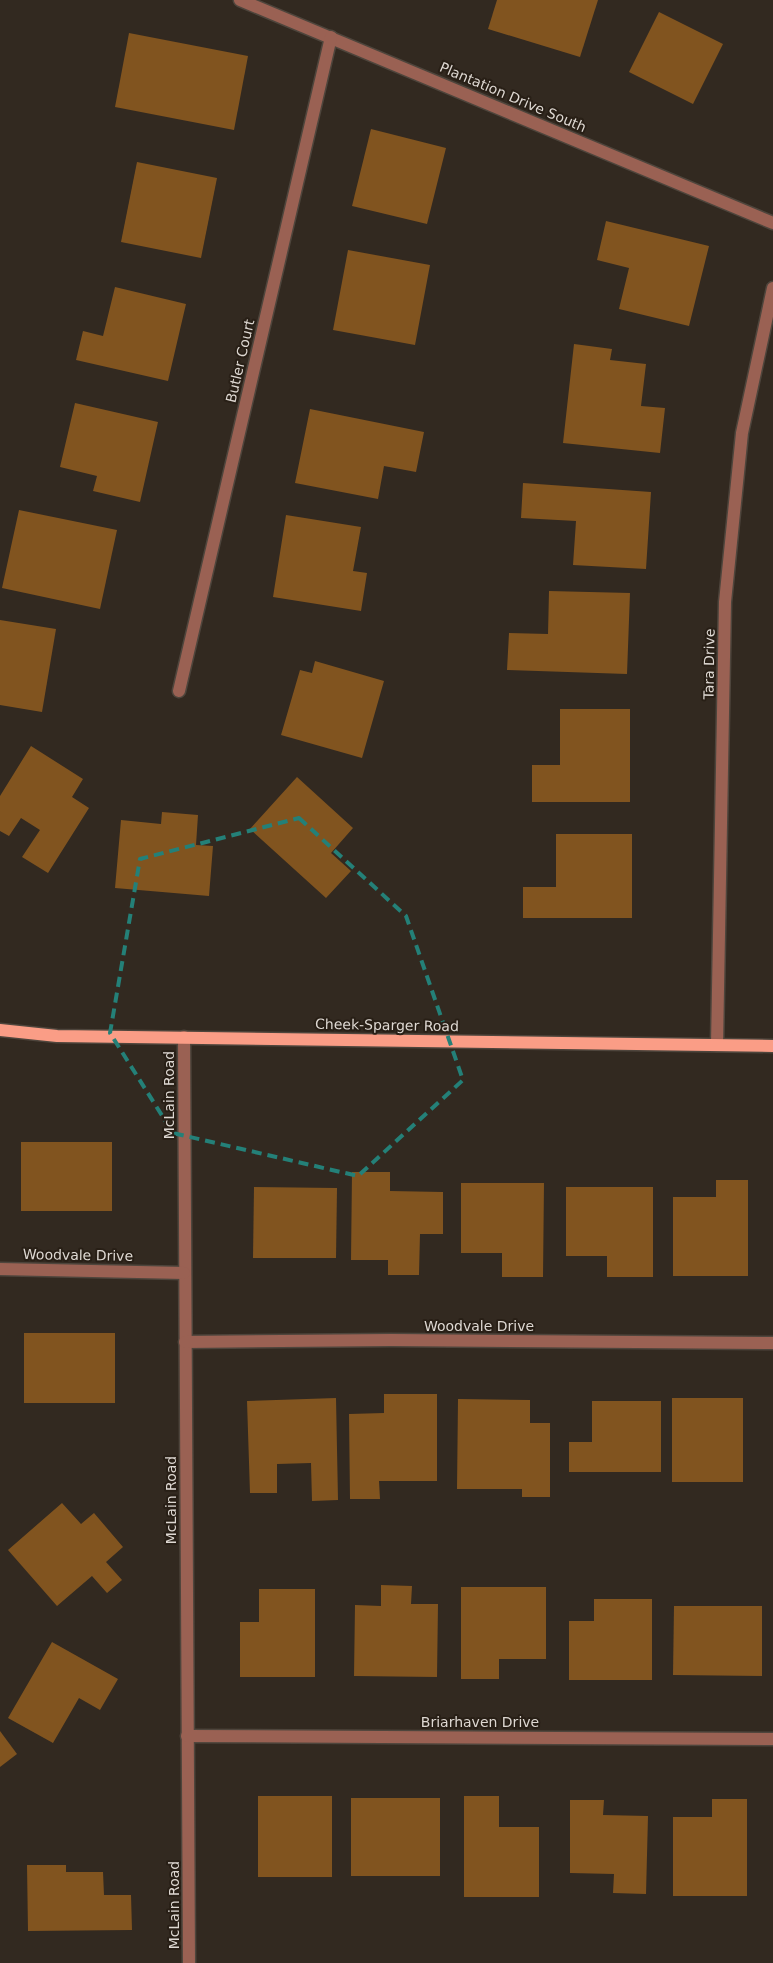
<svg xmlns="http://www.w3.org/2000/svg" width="773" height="1963" font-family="'DejaVu Sans',sans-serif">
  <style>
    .building { fill: #81541f }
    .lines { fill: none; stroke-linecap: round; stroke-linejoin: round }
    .minor-casing { stroke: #4e453c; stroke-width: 15 }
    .major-casing { stroke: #4e453c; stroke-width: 15 }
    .minor { stroke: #9a6153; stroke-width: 12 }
    .major { stroke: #fa9d86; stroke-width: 12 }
    .marked { fill: none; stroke: #248078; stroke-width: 4; stroke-dasharray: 10 6; stroke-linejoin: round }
    .labels { text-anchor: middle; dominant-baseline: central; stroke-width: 4; stroke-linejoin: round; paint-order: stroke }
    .street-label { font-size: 14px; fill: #ded8d2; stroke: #281f16 }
  </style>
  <rect width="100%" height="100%" fill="#322920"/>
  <!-- building -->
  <g class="building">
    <path d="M 497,0 L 598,0 L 580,57 L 488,29 Z"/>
    <path d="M 659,12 L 723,44 L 693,104 L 629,72 Z"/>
    <path d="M 129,33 L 248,56 L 234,130 L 115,107 Z"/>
    <path d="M 371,129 L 446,148 L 427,224 L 352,206 Z"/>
    <path d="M 137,162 L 217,178 L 201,258 L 121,242 Z"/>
    <path d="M 606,221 L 709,246 L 689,326 L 619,309 L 629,268 L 597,260 Z"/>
    <path d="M 348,250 L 430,265 L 415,345 L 333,330 Z"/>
    <path d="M 115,287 L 186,304 L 168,381 L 76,360 L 83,331 L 103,336 Z"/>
    <path d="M 574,344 L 612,349 L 610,360 L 646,364 L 641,406 L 665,408 L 660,453 L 563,443 Z"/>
    <path d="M 75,403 L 158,422 L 140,502 L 93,491 L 97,476 L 60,467 Z"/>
    <path d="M 310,409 L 424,432 L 416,472 L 384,466 L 378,499 L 295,483 Z"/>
    <path d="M 523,483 L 651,492 L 646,569 L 573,565 L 576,521 L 521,518 Z"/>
    <path d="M 19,510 L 117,530 L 100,609 L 2,588 Z"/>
    <path d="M 286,515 L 361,527 L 353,571 L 367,573 L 361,611 L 273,597 Z"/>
    <path d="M 549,591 L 630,593 L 627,674 L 507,670 L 509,633 L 548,634 Z"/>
    <path d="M 0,620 L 56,629 L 42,712 L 0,705 Z"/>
    <path d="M 315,661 L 384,681 L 362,758 L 281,735 L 300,670 L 312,673 Z"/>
    <path d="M 560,709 L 630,709 L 630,802 L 532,802 L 532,765 L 560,765 Z"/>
    <path d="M 31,746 L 83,779 L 72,797 L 89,808 L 48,873 L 22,857 L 40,830 L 21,818 L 9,836 L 0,831 L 0,796 Z"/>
    <path d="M 297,777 L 353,828 L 331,853 L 351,871 L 326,898 L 250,829 Z"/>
    <path d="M 162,812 L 198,815 L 196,845 L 213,846 L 209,896 L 115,888 L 121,820 L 161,824 Z"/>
    <path d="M 556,834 L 632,834 L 632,918 L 523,918 L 523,887 L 556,887 Z"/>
    <rect x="21" y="1142" width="91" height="69"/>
    <path d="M 352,1172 L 390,1172 L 390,1191 L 443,1192 L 443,1234 L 420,1234 L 419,1275 L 388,1275 L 388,1260 L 351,1260 Z"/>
    <path d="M 716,1180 L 748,1180 L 748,1276 L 673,1276 L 673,1197 L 716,1197 Z"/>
    <path d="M 461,1183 L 544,1183 L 543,1277 L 502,1277 L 502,1253 L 461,1253 Z"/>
    <path d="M 254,1187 L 337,1188 L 336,1258 L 253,1258 Z"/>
    <path d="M 566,1187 L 653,1187 L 653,1277 L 607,1277 L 607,1256 L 566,1256 Z"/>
    <rect x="24" y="1333" width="91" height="70"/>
    <path d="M 384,1394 L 437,1394 L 437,1481 L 379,1481 L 380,1499 L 350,1499 L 349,1414 L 384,1413 Z"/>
    <path d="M 336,1398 L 338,1500 L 312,1501 L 311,1463 L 277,1464 L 277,1493 L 250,1493 L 247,1401 Z"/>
    <rect x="672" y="1398" width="71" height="84"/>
    <path d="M 458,1399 L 530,1400 L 530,1423 L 550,1423 L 550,1497 L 522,1497 L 522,1489 L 457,1489 Z"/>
    <path d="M 592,1401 L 661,1401 L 661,1472 L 569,1472 L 569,1442 L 592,1442 Z"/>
    <path d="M 62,1503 L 81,1524 L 94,1513 L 123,1547 L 106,1562 L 122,1580 L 107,1593 L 92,1576 L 57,1606 L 8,1550 Z"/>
    <path d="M 381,1585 L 412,1586 L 411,1604 L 438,1604 L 437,1677 L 354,1676 L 355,1605 L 381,1606 Z"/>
    <path d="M 461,1587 L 546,1587 L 546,1659 L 499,1659 L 499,1679 L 461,1679 Z"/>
    <path d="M 259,1589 L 315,1589 L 315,1677 L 240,1677 L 240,1622 L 259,1622 Z"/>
    <path d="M 594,1599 L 652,1599 L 652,1680 L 569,1680 L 569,1621 L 594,1621 Z"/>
    <path d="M 674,1606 L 762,1606 L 762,1676 L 673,1675 Z"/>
    <path d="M 52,1642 L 118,1679 L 100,1710 L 79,1698 L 53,1743 L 8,1718 Z"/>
    <path d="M 0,1731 L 17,1754 L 0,1767 Z"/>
    <rect x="258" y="1796" width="74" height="81"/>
    <path d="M 464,1796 L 499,1796 L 499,1827 L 539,1827 L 539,1897 L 464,1897 Z"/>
    <rect x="351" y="1798" width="89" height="78"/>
    <path d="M 712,1799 L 747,1799 L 747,1896 L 673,1896 L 673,1817 L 712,1817 Z"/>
    <path d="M 570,1800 L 604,1800 L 603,1815 L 648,1816 L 646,1894 L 613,1893 L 614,1874 L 570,1873 Z"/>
    <path d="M 27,1865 L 66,1865 L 66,1872 L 103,1872 L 104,1895 L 131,1895 L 132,1930 L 28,1931 Z"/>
  </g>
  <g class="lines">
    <defs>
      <g id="minor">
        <path d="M 240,0 L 773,223"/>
        <path d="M 179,691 L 331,37"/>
        <path d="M 184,1037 L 189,1963"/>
        <path d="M 717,1045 L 725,602 L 742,433 L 773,288"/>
        <path d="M 0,1269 L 184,1273"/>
        <path d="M 185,1342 L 391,1340 L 773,1343"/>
        <path d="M 187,1736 L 773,1739"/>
      </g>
      <path id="major" d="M 0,1030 L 57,1036 L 773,1046"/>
    </defs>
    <!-- minor casing -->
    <use href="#minor" class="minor-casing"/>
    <!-- major casing -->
    <use href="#major" class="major-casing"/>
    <!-- minor -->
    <use href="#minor" class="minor"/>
    <!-- major -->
    <use href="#major" class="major"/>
  </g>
  <!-- marked area -->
  <path class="marked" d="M 299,818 L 406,916 L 463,1080 L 358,1176 L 173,1133 L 110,1033 L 140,859 Z"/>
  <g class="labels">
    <!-- street labels -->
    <g class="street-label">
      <text transform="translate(513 97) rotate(23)">Plantation Drive South</text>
      <text transform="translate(240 361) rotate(-77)">Butler Court</text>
      <text transform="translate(709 664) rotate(-89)">Tara Drive</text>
      <text transform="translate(387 1025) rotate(1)">Cheek-Sparger Road</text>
      <text transform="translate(169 1095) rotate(-90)">McLain Road</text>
      <text transform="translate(78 1255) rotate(1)">Woodvale Drive</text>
      <text x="479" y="1326">Woodvale Drive</text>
      <text transform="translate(171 1500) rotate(-90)">McLain Road</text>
      <text x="480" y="1722">Briarhaven Drive</text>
      <text transform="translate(174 1905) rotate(-90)">McLain Road</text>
    </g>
  </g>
</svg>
